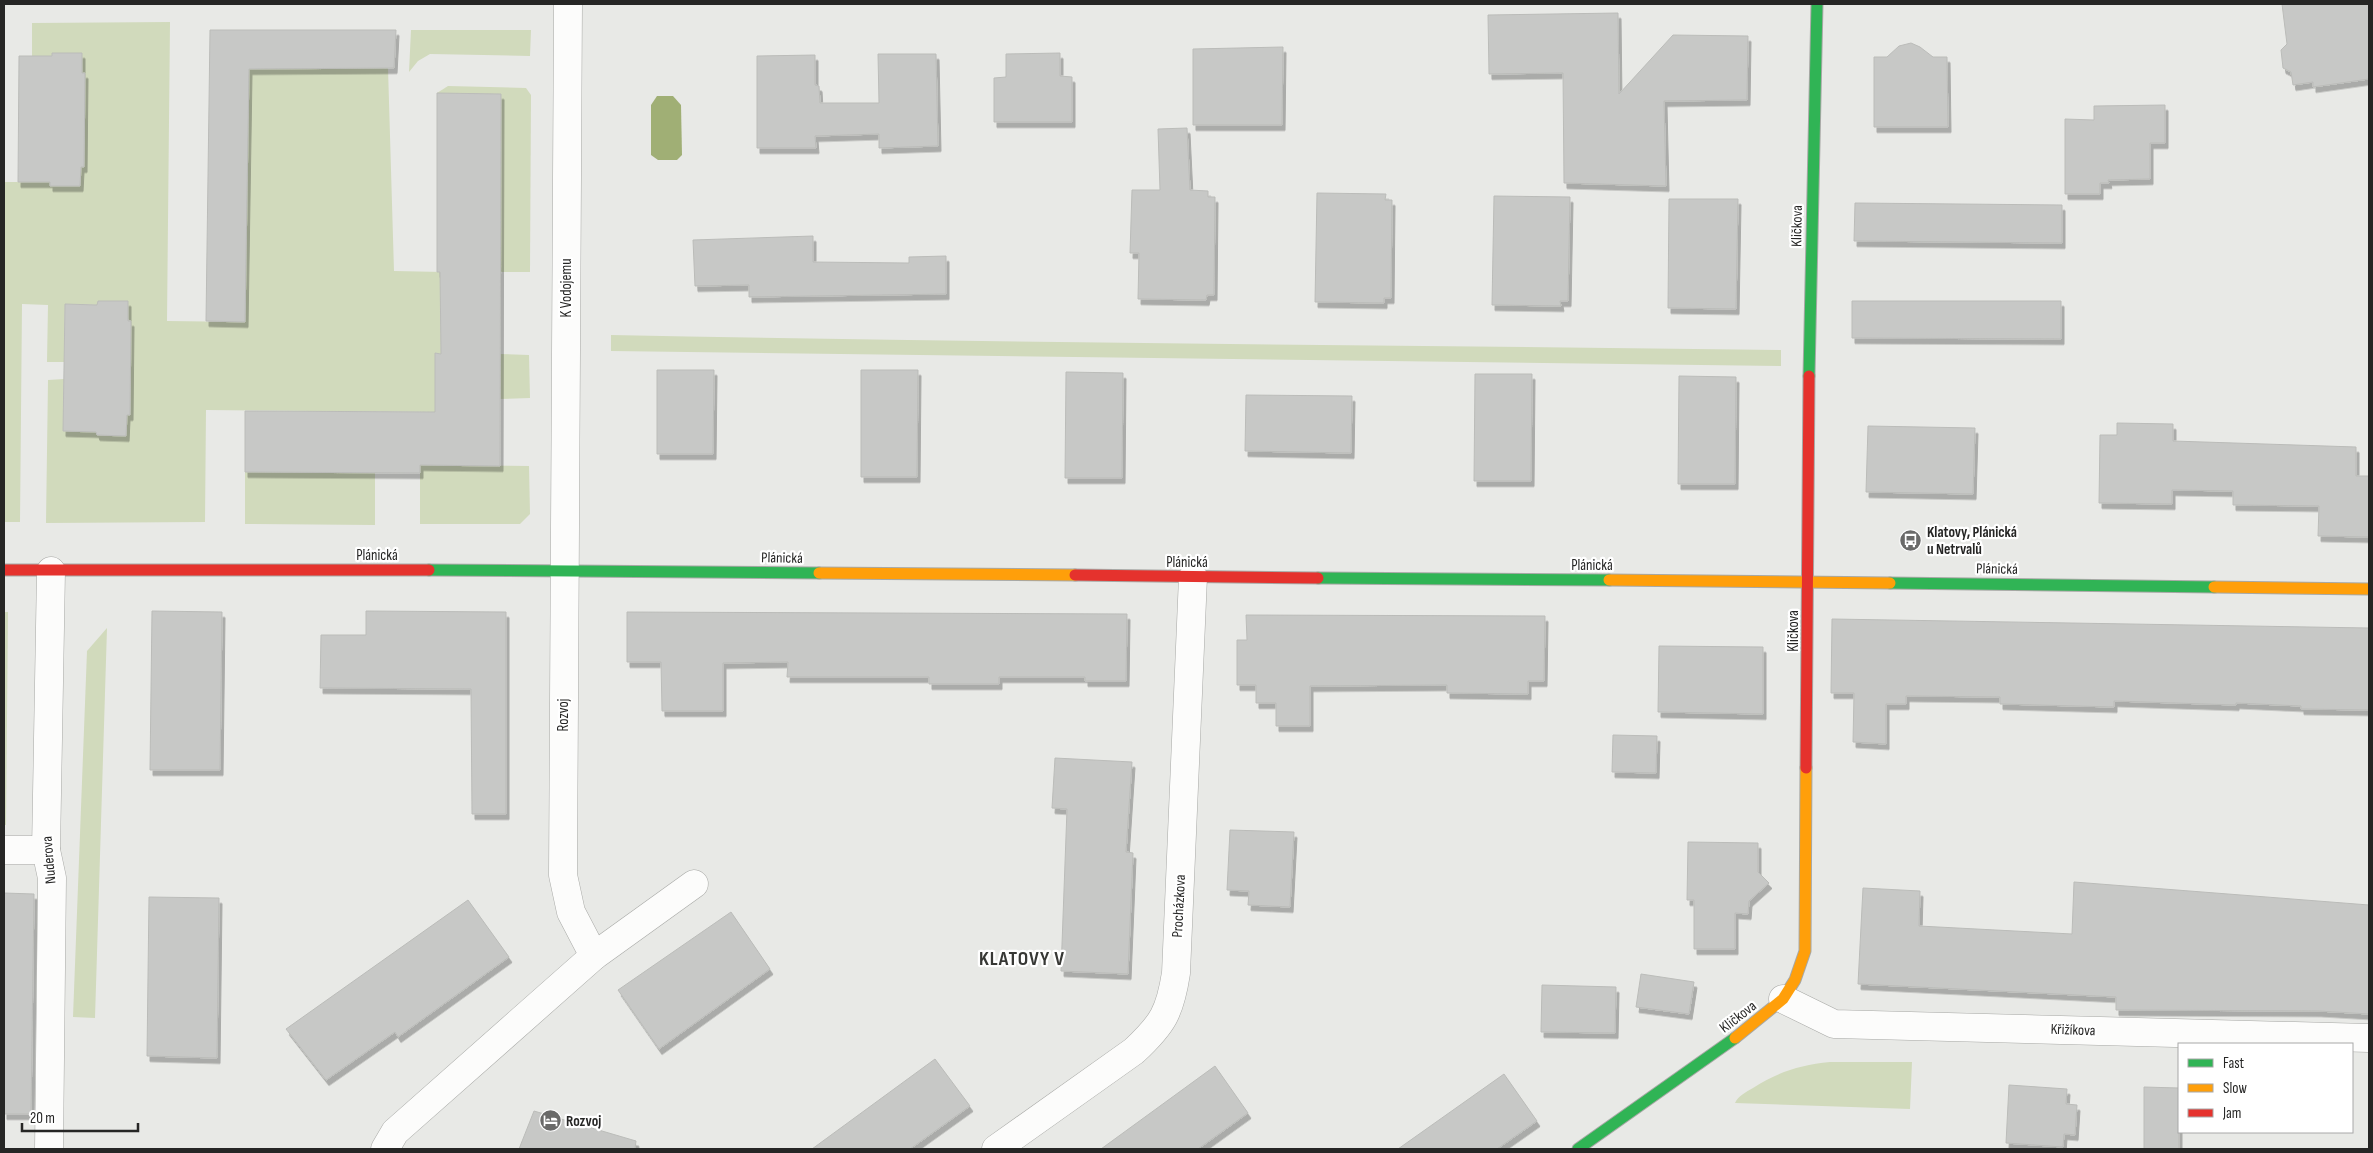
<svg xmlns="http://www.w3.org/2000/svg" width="2373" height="1153" font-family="'Sofia Sans Condensed',sans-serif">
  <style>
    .green { fill: #d1dabc }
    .water { fill: #a0af75 }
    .building { fill: #c7c8c6; stroke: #bbbcb9; filter: url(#shadow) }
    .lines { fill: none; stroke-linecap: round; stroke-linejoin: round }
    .street-casing { stroke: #a7a8a5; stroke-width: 29 }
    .fast-casing { stroke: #a7a8a5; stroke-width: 13 }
    .slow-casing { stroke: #a7a8a5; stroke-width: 13 }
    .jam-casing { stroke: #a7a8a5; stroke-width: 13 }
    .street { stroke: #fcfcfb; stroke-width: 28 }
    .fast { stroke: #30b455; stroke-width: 11 }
    .slow { stroke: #ff9f0a; stroke-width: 11 }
    .jam { stroke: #e5322d; stroke-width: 11 }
    .labels { text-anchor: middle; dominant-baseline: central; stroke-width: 4.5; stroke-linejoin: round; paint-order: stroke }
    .street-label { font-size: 15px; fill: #262625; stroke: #fff }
    .poi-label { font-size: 15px; font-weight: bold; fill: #262625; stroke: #fff; text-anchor: start }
    .district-label { font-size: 20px; font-weight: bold; letter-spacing: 1px; fill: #373835; stroke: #fff }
  </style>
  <defs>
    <filter id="shadow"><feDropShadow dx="3" dy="5.5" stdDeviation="0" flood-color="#0004"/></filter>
  </defs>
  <rect width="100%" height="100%" fill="#e8e9e6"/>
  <!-- green -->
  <g class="green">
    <path d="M 170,22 L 167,321 L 245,322 L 248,68 L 388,68 L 394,271 L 443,272 L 441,354 L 435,353 L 435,412 L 206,410 L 205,522 L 46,523 L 48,380 L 64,379 L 64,431 L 96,432 L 97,435 L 126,436 L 127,415 L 130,415 L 131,321 L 98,301 L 97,305 L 65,304 L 64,362 L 47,362 L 48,305 L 22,304 L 20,522 L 4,522 L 4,182 L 50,182 L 51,186 L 80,186 L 81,167 L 84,166 L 85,73 L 82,73 L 82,53 L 52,53 L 52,57 L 32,56 L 32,23 Z"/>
    <path d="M 411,30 L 531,30 L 530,56 L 430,54 L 418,61 L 409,72 Z"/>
    <path d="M 448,86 L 526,88 L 531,95 L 530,272 L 500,272 L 437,93 Z"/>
    <path d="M 611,335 C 1001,343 1391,345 1781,350 L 1781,366 L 611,351 Z"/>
    <path d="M 500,354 L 529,355 L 530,398 L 500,399 Z"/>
    <path d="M 420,465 L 529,466 L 530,514 L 520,524 L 420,524 Z"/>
    <path d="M 245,472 L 375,473 L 375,525 L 245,524 Z"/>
    <path d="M 4,612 L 8,612 L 6,825 L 4,825 Z"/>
    <path d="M 107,628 L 95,1018 L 73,1017 L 87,651 Z"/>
    <path d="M 1830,1062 L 1912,1062 L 1910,1109 L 1735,1103 C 1738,1096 1746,1092 1753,1088 C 1778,1072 1800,1065 1830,1062 Z"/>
  </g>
  <!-- water -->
  <path class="water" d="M 657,96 L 673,96 L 681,105 L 682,155 L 677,160 L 658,160 L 651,155 L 651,105 Z"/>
  <!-- building -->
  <g class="building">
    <path d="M 2282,4 L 2369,4 L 2369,79 L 2313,87 L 2313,82 L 2293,85 L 2291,72 L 2283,68 L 2281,50 L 2287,44 Z"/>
    <path d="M 1618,13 L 1619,94 L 1673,35 L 1748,36 L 1747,100 L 1664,101 L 1666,186 L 1564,183 L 1563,73 L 1489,74 L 1488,15 Z"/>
    <path d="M 210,30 L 396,30 L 394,68 L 249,69 L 245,322 L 206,321 Z"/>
    <path d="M 1911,43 L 1920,47 L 1933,57 L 1947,57 L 1948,127 L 1874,127 L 1874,57 L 1887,57 L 1899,46 Z"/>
    <path d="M 1283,47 L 1282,125 L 1193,125 L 1193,49 Z"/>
    <path d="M 52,53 L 82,53 L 82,73 L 85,73 L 84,167 L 81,167 L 80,186 L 50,186 L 50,182 L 18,182 L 19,56 L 52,56 Z"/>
    <path d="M 1060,53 L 1060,76 L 1072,77 L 1072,122 L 994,122 L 994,78 L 1006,77 L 1006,54 Z"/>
    <path d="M 878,54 L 936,54 L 938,146 L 879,148 L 879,134 L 815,136 L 816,148 L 757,148 L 757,56 L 815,55 L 815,85 L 819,86 L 820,103 L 879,103 Z"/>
    <path d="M 437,93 L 501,94 L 500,466 L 420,465 L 420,473 L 245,472 L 245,411 L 435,412 L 435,353 L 441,354 L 440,272 L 437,272 Z"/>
    <path d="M 2165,105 L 2165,143 L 2150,143 L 2150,179 L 2108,180 L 2109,183 L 2100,183 L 2100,194 L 2065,194 L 2065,119 L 2094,120 L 2094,106 Z"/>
    <path d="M 1187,128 L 1190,190 L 1208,191 L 1208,197 L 1215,197 L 1214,295 L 1207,295 L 1206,300 L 1138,299 L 1139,253 L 1130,253 L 1132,190 L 1160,190 L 1158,129 Z"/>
    <path d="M 1317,193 L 1386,194 L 1385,200 L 1392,200 L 1391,298 L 1384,298 L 1384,303 L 1315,302 Z"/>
    <path d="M 1494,196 L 1570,197 L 1568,301 L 1560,301 L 1561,306 L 1492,305 Z"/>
    <path d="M 1669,199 L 1738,199 L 1736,309 L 1668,308 Z"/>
    <path d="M 1855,203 L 2062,205 L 2062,243 L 1854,241 Z"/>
    <path d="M 813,236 L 813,262 L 909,263 L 909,257 L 946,256 L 946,294 L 749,297 L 749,285 L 695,286 L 693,240 Z"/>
    <path d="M 98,301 L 128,301 L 128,321 L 131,321 L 130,415 L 127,415 L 126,436 L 97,435 L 96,432 L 63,431 L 65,304 L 97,305 Z"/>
    <path d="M 1852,301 L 2061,301 L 2061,339 L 1852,338 Z"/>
    <path d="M 657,370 L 714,370 L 713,454 L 657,454 Z"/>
    <path d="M 861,370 L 918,370 L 917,477 L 861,477 Z"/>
    <path d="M 1066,372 L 1123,373 L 1122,478 L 1065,478 Z"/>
    <path d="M 1475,374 L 1532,374 L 1531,481 L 1474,481 Z"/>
    <path d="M 1679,376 L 1736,377 L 1735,484 L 1678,484 Z"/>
    <path d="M 1246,395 L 1352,396 L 1351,453 L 1245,451 Z"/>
    <path d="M 2117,423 L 2173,424 L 2173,441 L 2356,447 L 2356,476 L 2369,476 L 2369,537 L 2318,536 L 2319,506 L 2233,505 L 2233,491 L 2172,490 L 2172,504 L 2099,503 L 2100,435 L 2117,435 Z"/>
    <path d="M 1868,426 L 1975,428 L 1973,494 L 1866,492 Z"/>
    <path d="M 152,611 L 222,612 L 220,770 L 150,770 Z"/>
    <path d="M 366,611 L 506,612 L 506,814 L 472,814 L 471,689 L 320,688 L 321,635 L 366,635 Z"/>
    <path d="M 627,612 L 1127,614 L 1126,681 L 1085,681 L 1085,677 L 999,677 L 999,684 L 929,684 L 929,677 L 787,677 L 788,662 L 723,663 L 723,711 L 662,711 L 661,662 L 627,662 Z"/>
    <path d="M 1246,615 L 1545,616 L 1544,681 L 1528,681 L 1528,694 L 1447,693 L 1447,685 L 1310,686 L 1310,726 L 1276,726 L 1276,703 L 1256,703 L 1256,685 L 1237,685 L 1237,640 L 1247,640 Z"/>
    <path d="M 1832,619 L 2369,628 L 2369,710 L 2301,709 L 2301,706 L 2236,703 L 2236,705 L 2114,701 L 2114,707 L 2000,704 L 2000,697 L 1906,696 L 1906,704 L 1886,704 L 1886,744 L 1853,742 L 1854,693 L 1831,693 Z"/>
    <path d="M 1659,646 L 1763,647 L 1763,714 L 1658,712 Z"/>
    <path d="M 1613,735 L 1657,736 L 1656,773 L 1612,772 Z"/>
    <path d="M 1055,758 L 1132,762 L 1126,852 L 1133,853 L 1128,974 L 1061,971 L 1067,809 L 1052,808 Z"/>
    <path d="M 1230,830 L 1294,832 L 1290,907 L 1248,905 L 1249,891 L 1227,890 Z"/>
    <path d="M 1688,842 L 1758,843 L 1758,872 L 1769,883 L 1749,901 L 1748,914 L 1735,913 L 1735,949 L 1694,949 L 1694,900 L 1687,900 Z"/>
    <path d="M 2074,882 L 2369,905 L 2369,1014 L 2318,1011 L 2116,1010 L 2116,997 L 1858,984 L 1863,888 L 1920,891 L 1919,926 L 2072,934 Z"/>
    <path d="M 4,893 L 34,894 L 31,1114 L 4,1114 Z"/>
    <path d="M 149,897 L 219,898 L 217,1058 L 147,1056 Z"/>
    <path d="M 468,900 L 509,957 L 398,1037 L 395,1032 L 326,1080 L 286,1029 Z"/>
    <path d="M 731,912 L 770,969 L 659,1049 L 618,990 Z"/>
    <path d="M 1641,974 L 1694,982 L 1689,1014 L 1636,1007 Z"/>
    <path d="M 1542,985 L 1616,987 L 1615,1033 L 1541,1032 Z"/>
    <path d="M 935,1059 L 970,1106 L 910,1149 L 812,1149 Z"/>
    <path d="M 1215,1066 L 1248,1113 L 1198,1149 L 1101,1149 Z"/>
    <path d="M 1504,1074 L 1537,1121 L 1497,1149 L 1398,1149 Z"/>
    <path d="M 2009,1085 L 2067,1089 L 2066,1104 L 2077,1105 L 2075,1135 L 2064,1134 L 2063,1147 L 2006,1143 Z"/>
    <path d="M 2144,1087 L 2179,1088 L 2179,1149 L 2144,1149 Z"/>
    <path d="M 534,1111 L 636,1141 L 635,1149 L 519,1149 Z"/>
  </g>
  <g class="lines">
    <defs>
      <g id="street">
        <path d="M 4,850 L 46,850"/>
        <path d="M 594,956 L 694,884"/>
        <path d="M 1783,999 L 1834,1024 L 2369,1038"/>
        <path d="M 49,1149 L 52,878 L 46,850 L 51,571"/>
        <path d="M 385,1149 L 395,1132 L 594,956 L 571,912 L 563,875 L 568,4"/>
        <path d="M 996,1149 L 1134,1051 C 1163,1024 1170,1012 1176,973 L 1193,577"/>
      </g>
      <g id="fast">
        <path d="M 1809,376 L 1817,4"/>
        <path d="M 429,570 L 819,573"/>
        <path d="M 1318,578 L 1609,580"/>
        <path d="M 1890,583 L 2214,587"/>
        <path d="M 1578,1149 L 1735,1038"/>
      </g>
      <g id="slow">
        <path d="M 819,573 L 1075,575"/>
        <path d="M 1609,580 L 1890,583"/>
        <path d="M 2214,587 L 2369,589"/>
        <path d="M 1735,1038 L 1783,999 L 1795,980 L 1805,951 L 1806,768"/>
      </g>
      <g id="jam">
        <path d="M 4,570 L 429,570"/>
        <path d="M 1075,575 L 1318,578"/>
        <path d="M 1806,768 L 1809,376"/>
      </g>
    </defs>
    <!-- street casing -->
    <use href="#street" class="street-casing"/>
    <!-- fast casing -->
    <use href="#fast" class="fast-casing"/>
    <!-- slow casing -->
    <use href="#slow" class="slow-casing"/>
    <!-- jam casing -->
    <use href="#jam" class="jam-casing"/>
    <!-- street -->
    <use href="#street" class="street"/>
    <!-- fast -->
    <use href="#fast" class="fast"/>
    <!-- slow -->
    <use href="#slow" class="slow"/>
    <!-- jam -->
    <use href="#jam" class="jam"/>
  </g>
  <!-- icons -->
  <defs>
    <symbol id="bus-disc" viewBox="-11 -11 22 22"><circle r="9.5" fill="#6a6a69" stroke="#fff"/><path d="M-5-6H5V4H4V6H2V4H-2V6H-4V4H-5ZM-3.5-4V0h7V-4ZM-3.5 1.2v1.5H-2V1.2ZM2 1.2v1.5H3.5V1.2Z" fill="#fff"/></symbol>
    <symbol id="hotel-disc" viewBox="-11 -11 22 22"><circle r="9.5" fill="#6a6a69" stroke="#fff"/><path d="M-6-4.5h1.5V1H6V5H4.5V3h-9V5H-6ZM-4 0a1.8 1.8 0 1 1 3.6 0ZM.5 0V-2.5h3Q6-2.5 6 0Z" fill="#fff"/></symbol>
  </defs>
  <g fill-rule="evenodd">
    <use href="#bus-disc" x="1898" y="528" width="25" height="25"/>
    <use href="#hotel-disc" x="538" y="1108" width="25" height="25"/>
  </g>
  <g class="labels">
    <!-- street labels -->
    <g class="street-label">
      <text transform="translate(1797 226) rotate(-89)">Kličkova</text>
      <text transform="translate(566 288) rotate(-90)">K Vodojemu</text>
      <text x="377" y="555">Plánická</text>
      <text transform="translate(782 558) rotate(1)">Plánická</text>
      <text x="1187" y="562">Plánická</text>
      <text x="1592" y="565">Plánická</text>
      <text transform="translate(1997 569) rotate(1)">Plánická</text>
      <text transform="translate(1793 631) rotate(-90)">Kličkova</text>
      <text transform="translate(563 715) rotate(-90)">Rozvoj</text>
      <text transform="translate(49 860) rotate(-95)">Nuderova</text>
      <text transform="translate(1179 906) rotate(-87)">Procházkova</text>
      <text transform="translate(1738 1017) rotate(-38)">Kličkova</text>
      <text transform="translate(2073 1030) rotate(2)">Křižíkova</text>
    </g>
    <!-- poi labels -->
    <g class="poi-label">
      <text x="1927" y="532">Klatovy, Plánická<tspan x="1927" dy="17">u Netrvalů</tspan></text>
      <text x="566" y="1121">Rozvoj</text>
    </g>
    <!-- district labels -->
    <g class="district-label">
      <text x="1022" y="959">KLATOVY V</text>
    </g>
  </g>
  <!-- border -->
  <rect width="2373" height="1153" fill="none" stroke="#262625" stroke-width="10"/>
  <!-- legend -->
  <rect x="2178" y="1043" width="175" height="90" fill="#ffffff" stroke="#a8a8a8"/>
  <rect x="2188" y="1059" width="25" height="8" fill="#30b455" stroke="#a8a8a8"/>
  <text x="2223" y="1068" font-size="15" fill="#262625">Fast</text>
  <rect x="2188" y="1084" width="25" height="8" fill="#ff9f0a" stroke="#a8a8a8"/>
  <text x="2223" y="1093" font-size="15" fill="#262625">Slow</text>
  <rect x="2188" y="1109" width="25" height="8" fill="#e5322d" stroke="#a8a8a8"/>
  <text x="2223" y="1118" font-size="15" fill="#262625">Jam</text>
  <!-- scale -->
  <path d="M22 1123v8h116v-8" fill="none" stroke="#262625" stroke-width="2.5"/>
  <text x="30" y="1123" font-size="15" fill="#262625" stroke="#ffffff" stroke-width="4" paint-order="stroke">20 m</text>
</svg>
